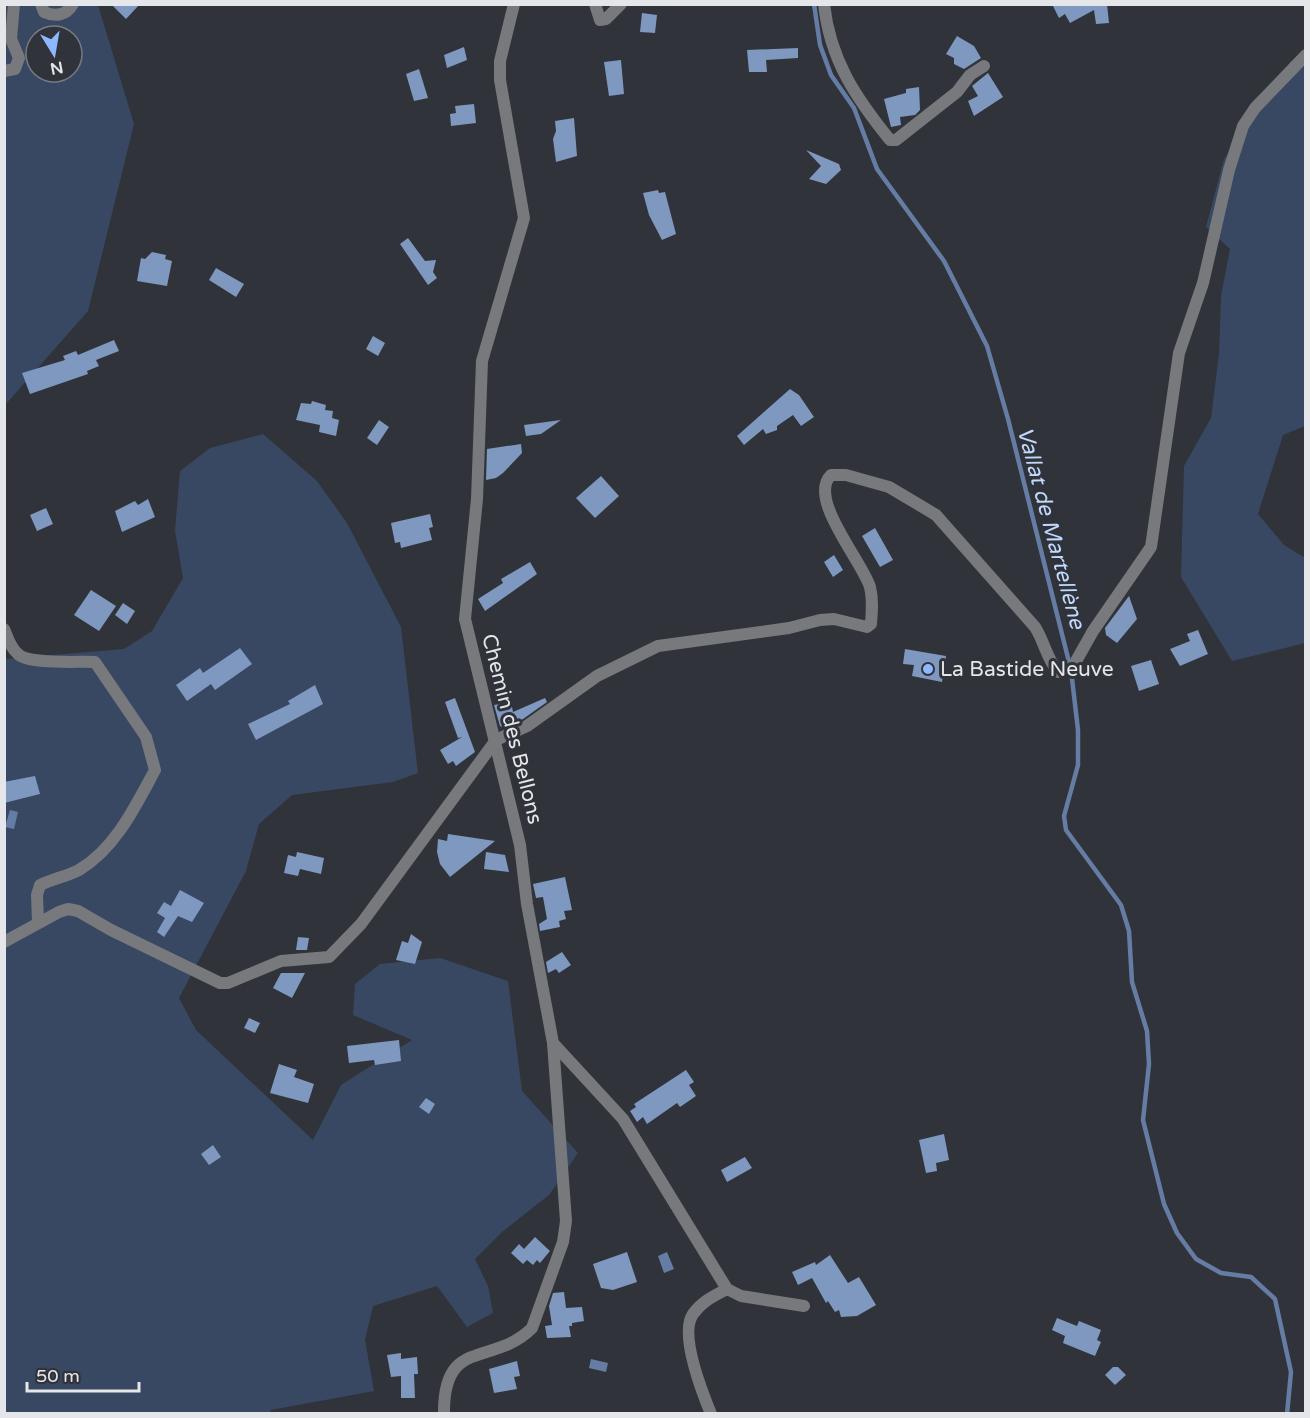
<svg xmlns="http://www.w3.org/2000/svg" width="1310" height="1418" font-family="'Varela Round',sans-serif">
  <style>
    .green { fill: #384862; fill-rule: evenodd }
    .water { fill: #657da4 }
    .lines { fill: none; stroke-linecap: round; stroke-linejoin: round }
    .stream { stroke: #657da4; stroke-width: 4.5 }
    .building { fill: #7f98c0 }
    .minor { stroke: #77797c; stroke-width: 12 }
    .poi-dot { fill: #8eb8fd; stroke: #303339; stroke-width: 2 }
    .labels { text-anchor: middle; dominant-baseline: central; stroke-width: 6; stroke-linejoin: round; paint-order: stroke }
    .poi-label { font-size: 21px; fill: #e4e6ea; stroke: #303339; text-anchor: start }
    .street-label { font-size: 21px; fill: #e4e6ea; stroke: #303339 }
    .water-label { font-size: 22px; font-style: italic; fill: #c1d9fe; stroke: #303339 }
  </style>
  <rect width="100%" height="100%" fill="#303339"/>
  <!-- green -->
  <g class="green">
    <path d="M 5,5 L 98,5 L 134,124 L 88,311 L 5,405 ZM 36,36 L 72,36 L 72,72 L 36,72 Z"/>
    <path d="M 1291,61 L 1305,62 L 1305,426 L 1283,435 L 1258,514 L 1284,545 L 1305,558 L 1305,643 L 1232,661 L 1181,577 L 1184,466 L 1211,418 L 1219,354 L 1221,296 L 1230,249 L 1206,227 L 1224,159 Z"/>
    <path d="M 263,434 L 317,481 L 347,523 L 401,627 L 418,773 L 393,782 L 292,795 L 259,824 L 246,871 L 179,998 L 196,1030 L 313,1140 L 341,1085 L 412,1040 L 353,1015 L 355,984 L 380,964 L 440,958 L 508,981 L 522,1091 L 578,1153 L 549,1195 L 502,1232 L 475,1259 L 488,1286 L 493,1313 L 467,1327 L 437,1286 L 373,1306 L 365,1340 L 374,1391 L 271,1410 L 269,1413 L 5,1414 L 5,659 L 124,649 L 152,631 L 183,578 L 175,531 L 180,471 L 210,448 Z"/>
  </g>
  <!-- water -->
  <g class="water">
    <path d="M 10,810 L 18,812 L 14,829 L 5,827 Z"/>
    <path d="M 667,1252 L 674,1269 L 664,1273 L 658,1256 Z"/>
    <path d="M 591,1359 L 608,1363 L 606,1372 L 589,1368 Z"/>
  </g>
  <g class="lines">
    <!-- stream -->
    <path class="stream" d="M 814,4 L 820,45 L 831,75 L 854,108 L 877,169 L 944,261 L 987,346 L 1008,419 L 1071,670 L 1078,730 L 1078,765 L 1064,816 L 1066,830 L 1121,905 L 1129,931 L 1132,982 L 1147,1031 L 1149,1064 L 1143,1120 L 1164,1204 L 1177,1233 L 1196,1259 L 1221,1273 L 1251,1277 L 1275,1299 L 1291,1372 L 1287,1414"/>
  </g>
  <!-- building -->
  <g class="building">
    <path d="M 111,4 L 140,4 L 126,19 Z"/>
    <path d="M 1052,4 L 1107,4 L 1109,23 L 1096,24 L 1094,10 L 1070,23 L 1065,14 L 1059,18 Z"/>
    <path d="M 642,13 L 657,15 L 655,33 L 640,32 Z"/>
    <path d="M 957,36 L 974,46 L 981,58 L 964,69 L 954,64 L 954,58 L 946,54 Z"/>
    <path d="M 464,47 L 467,60 L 447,68 L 444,55 Z"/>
    <path d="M 798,48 L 798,58 L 766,60 L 767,72 L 749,72 L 747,50 Z"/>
    <path d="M 621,60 L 624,94 L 609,96 L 604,62 Z"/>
    <path d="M 419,69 L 428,98 L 414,101 L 406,74 Z"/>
    <path d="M 988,73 L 1003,97 L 974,116 L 968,101 L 978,96 L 972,86 Z"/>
    <path d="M 919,87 L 920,110 L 915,115 L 900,117 L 901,125 L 891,127 L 884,99 L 906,93 L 906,89 Z"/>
    <path d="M 474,104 L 476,123 L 451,126 L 450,114 L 456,113 L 455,106 Z"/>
    <path d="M 574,118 L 577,156 L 556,162 L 553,139 L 556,131 L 555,121 Z"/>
    <path d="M 806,150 L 839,164 L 841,170 L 826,184 L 809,179 L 821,166 Z"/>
    <path d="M 658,190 L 659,193 L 665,192 L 676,234 L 662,240 L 649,215 L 643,193 Z"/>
    <path d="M 408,238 L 425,261 L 436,260 L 433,272 L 437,278 L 428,285 L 400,244 Z"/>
    <path d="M 152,252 L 166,255 L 165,259 L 172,261 L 167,286 L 137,281 L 141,258 L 145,259 Z"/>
    <path d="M 216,268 L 244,284 L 236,297 L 209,280 Z"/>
    <path d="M 373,336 L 385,343 L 378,356 L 366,349 Z"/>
    <path d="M 114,340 L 119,351 L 96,360 L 99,366 L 87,371 L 88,374 L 30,394 L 22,373 L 65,360 L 63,356 L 76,351 L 78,355 Z"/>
    <path d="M 790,389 L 799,395 L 814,417 L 801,426 L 793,415 L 777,426 L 777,430 L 766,434 L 763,429 L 744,445 L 737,436 Z"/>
    <path d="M 312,401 L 326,405 L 325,410 L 333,411 L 332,418 L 339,420 L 336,436 L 319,432 L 320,425 L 296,420 L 301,403 L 311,404 Z"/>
    <path d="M 379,420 L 389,427 L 377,445 L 367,438 Z"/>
    <path d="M 561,420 L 541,434 L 526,436 L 524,425 Z"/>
    <path d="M 521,444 L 522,453 L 503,473 L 496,478 L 486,480 L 487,449 Z"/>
    <path d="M 601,476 L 619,496 L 595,518 L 576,498 Z"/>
    <path d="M 148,499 L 155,517 L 122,532 L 115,511 L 135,501 L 138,505 Z"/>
    <path d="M 46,508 L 53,524 L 37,531 L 30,515 Z"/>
    <path d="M 430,514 L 433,527 L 429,528 L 432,540 L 401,548 L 400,542 L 395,543 L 391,523 Z"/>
    <path d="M 875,528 L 893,560 L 880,567 L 862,536 Z"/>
    <path d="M 834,555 L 843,570 L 833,577 L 824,562 Z"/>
    <path d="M 530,562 L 537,574 L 485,611 L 478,599 L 503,583 L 501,579 Z"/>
    <path d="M 91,590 L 116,606 L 99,631 L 74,615 Z"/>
    <path d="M 1129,596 L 1137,619 L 1117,643 L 1106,635 L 1105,628 Z"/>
    <path d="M 123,603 L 135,611 L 127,624 L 115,615 Z"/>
    <path d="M 1198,630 L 1208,654 L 1180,666 L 1170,649 L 1190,641 L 1187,634 Z"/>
    <path d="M 240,648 L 252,664 L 215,690 L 211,684 L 187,701 L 176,685 L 200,668 L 203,673 Z"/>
    <path d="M 905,649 L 946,656 L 942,682 L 912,676 L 914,665 L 903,664 Z"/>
    <path d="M 1151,660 L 1159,684 L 1139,691 L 1131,666 Z"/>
    <path d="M 315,685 L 323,704 L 256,740 L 248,724 L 290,704 L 288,701 Z"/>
    <path d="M 455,698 L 475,752 L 456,766 L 453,761 L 448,764 L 440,750 L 462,737 L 458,738 L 445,702 Z"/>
    <path d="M 545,698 L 547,702 L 523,719 L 503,728 L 500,726 L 494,705 L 511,702 L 513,712 Z"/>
    <path d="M 35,776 L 40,794 L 4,803 L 4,782 Z"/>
    <path d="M 448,834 L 495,841 L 450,877 L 440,864 L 437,852 L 438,839 L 447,841 Z"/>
    <path d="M 297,852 L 324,858 L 321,874 L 300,869 L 298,876 L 284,873 L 288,855 L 296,857 Z"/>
    <path d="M 486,852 L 505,855 L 509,872 L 484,869 Z"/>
    <path d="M 565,877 L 572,910 L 564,911 L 566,919 L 559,921 L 560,927 L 540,931 L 539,924 L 547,919 L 543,897 L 536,898 L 533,884 Z"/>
    <path d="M 180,890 L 204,903 L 192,922 L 178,916 L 164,937 L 157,932 L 165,918 L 157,913 L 164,902 L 171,906 Z"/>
    <path d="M 411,934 L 422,942 L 415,964 L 396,960 L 402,941 L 408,943 Z"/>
    <path d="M 298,937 L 309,938 L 307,950 L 296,950 Z"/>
    <path d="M 562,952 L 571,965 L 559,973 L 556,969 L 548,973 L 546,962 Z"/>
    <path d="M 281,973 L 305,973 L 292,998 L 273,988 Z"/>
    <path d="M 249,1018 L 260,1023 L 255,1033 L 244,1028 Z"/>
    <path d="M 399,1040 L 401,1061 L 375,1065 L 374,1060 L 349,1063 L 347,1046 Z"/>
    <path d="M 279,1064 L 297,1070 L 294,1077 L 314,1084 L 308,1103 L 270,1093 Z"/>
    <path d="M 686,1070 L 694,1082 L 689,1085 L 696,1096 L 680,1107 L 677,1103 L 647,1124 L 643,1117 L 637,1122 L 630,1111 L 636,1107 L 634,1104 Z"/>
    <path d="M 426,1098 L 435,1104 L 429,1114 L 419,1107 Z"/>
    <path d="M 944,1134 L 949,1160 L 936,1163 L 937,1171 L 926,1173 L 919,1140 Z"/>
    <path d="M 213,1145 L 221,1157 L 209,1165 L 201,1154 Z"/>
    <path d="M 745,1157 L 752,1168 L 727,1182 L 721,1170 Z"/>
    <path d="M 535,1237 L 550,1251 L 540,1263 L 537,1260 L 533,1265 L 527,1260 L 523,1264 L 511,1253 L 519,1244 L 524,1249 Z"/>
    <path d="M 627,1252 L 637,1282 L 613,1290 L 601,1288 L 593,1264 Z"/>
    <path d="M 830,1255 L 848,1283 L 859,1277 L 876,1305 L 857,1316 L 841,1317 L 839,1310 L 835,1312 L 828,1301 L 826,1303 L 812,1278 L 798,1285 L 792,1272 L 815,1262 L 816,1265 Z"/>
    <path d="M 564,1292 L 566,1308 L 582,1307 L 584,1321 L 572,1323 L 572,1326 L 569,1326 L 571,1337 L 547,1338 L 545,1326 L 552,1325 L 549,1306 L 553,1293 Z"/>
    <path d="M 1057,1318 L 1077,1326 L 1079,1321 L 1101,1330 L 1097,1340 L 1101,1342 L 1095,1356 L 1063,1343 L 1065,1336 L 1052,1330 Z"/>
    <path d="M 401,1353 L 401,1359 L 417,1357 L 418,1374 L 414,1374 L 415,1398 L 401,1398 L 401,1376 L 391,1377 L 387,1355 Z"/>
    <path d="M 517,1361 L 520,1376 L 514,1377 L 517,1389 L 494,1393 L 489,1369 Z"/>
    <path d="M 1113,1367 L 1118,1367 L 1126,1375 L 1115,1385 L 1105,1375 Z"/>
  </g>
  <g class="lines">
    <!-- minor -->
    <g class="minor">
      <path d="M 41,4 L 44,12 C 55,17 66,16 73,4"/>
      <path d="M 595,4 L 600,20 L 606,19 L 621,4"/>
      <path d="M 824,4 C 830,60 856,98 890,140 L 896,140 L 957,92 L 970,75 L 984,66"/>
      <path d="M 4,71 L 15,69 L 19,58 L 11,39 L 14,4"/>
      <path d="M 4,629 C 8,638 10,647 18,654 C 29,665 78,661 95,662 L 146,737 L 155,770 C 136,805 116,848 79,870 C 68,876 52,879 40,885 L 37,895 L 38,922"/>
      <path d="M 4,942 L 59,912 L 68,909 L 78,911 L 111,930 L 220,983 L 228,983 L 281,961 L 329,957 L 361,924 L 496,740 L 527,726 L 597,676 L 658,646 L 789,628 L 820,620 L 834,619 L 867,627 L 871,624 C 872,611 873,599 870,587 C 862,561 807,498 831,475 L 846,475 L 889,487 L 936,515 L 1035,627 C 1044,641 1047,659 1058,672 L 1071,670 L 1093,631 L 1151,547 L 1179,353 L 1203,283 L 1229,170 L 1243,126 L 1255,108 L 1306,55"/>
      <path d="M 553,1043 L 623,1119 L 727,1289 L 741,1296 L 804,1306"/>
      <path d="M 444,1414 C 443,1336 493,1367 532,1328 L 563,1242 L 566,1221 L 553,1043 L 527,904 L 520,845 L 465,619 L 477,499 L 482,361 L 524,218 L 500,80 L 500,61 L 514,4"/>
      <path d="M 711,1414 C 702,1392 679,1334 693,1314 C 702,1301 714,1296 727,1289"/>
    </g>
  </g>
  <!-- markers -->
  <circle class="poi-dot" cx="928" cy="669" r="6"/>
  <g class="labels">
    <!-- poi labels -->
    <g class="poi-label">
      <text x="940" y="669">La Bastide Neuve</text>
    </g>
    <!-- street labels -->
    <g class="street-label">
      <text transform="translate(512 729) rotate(76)">Chemin des Bellons</text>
    </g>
    <!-- water labels -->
    <g class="water-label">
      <text transform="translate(1051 528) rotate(75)">Vallat de Martellène</text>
    </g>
  </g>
  <!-- border -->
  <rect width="1310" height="1418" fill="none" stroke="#e4e6ea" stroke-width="12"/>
  <!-- north arrow -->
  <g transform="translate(54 54) rotate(169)"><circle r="28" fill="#303339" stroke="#787b80" stroke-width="1.5"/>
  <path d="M0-4.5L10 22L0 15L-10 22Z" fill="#8eb8fd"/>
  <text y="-9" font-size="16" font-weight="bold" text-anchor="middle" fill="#e4e6ea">N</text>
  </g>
  <!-- scale -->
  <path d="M27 1382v9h112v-9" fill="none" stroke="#e4e6ea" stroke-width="3"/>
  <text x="36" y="1382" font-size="18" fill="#e4e6ea" stroke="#303339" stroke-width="4.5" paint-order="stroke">50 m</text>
</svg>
